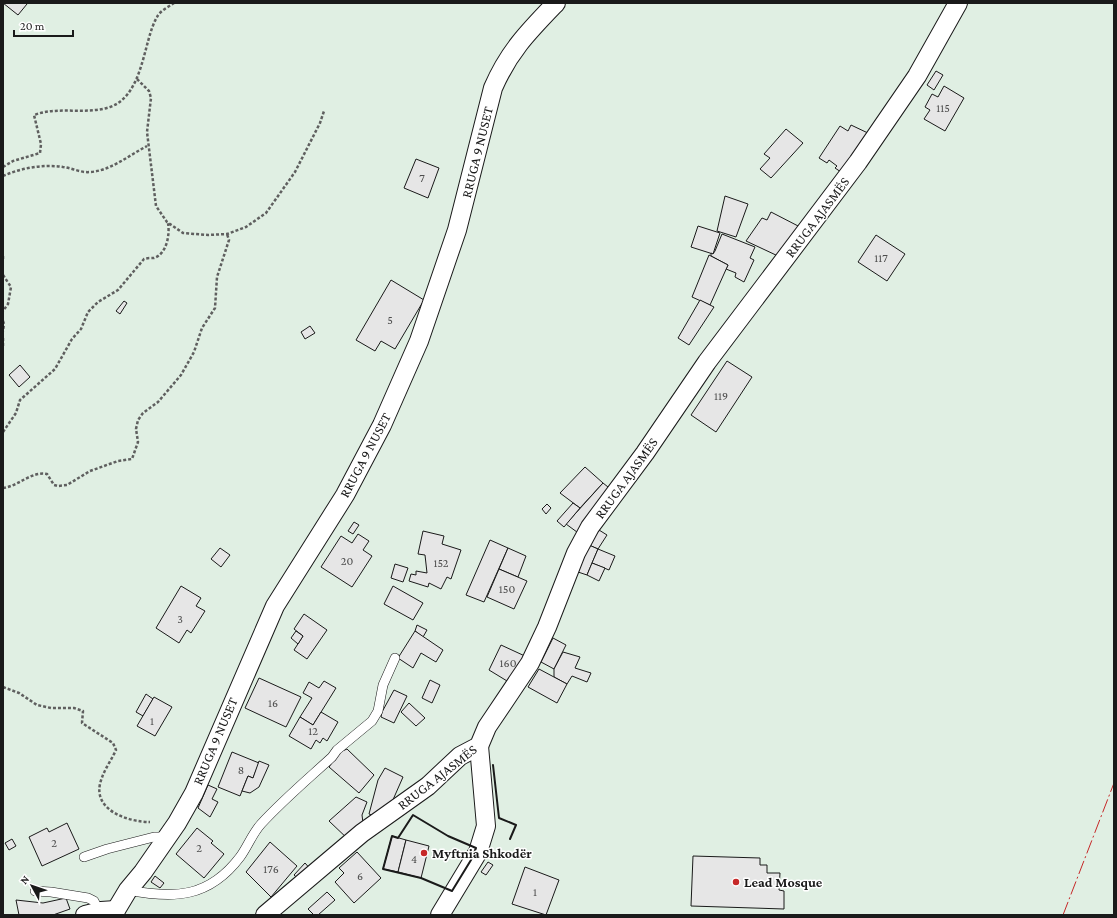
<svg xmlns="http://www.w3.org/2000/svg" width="1117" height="918" font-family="'Crimson Pro',serif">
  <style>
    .park { fill: #e0efe3; stroke: #6a6a6a }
    .building { fill: #e6e6e6; stroke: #1a1a1a }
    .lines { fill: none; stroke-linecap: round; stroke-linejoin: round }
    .lane-casing { stroke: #1a1a1a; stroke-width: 10 }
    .street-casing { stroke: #1a1a1a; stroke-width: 20 }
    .path { stroke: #5f5f5f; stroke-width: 2.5; stroke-dasharray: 3 2; stroke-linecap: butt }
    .lane { stroke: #fff; stroke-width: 9 }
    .street { stroke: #fff; stroke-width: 18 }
    .wall { stroke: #1a1a1a; stroke-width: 2 }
    .power { stroke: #c62828; stroke-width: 1; stroke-dasharray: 14 3 2 3; stroke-linecap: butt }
    .poi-dot { fill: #c62828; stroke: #fff; stroke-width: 1.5 }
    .labels { text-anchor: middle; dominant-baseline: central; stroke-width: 3; stroke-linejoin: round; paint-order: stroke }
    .number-label { font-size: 12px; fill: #4d4d4d }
    .street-label { font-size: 14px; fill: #1a1a1a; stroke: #fff }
    .poi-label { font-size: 14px; font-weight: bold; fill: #1a1a1a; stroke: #fff; text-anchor: start }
  </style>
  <rect width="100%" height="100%" fill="#fff"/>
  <!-- park -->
  <rect class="park" x="3" y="3" width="1111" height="912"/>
  <!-- building -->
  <g class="building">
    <path d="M 3,3 L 26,3 L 27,4 L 18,15 Z"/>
    <path d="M 936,71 L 943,75 L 934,90 L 927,85 Z"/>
    <path d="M 944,86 L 964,98 L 945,131 L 924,119 L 930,110 L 925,107 L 932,94 L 938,97 Z"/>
    <path d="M 851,125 L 870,134 L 844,174 L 835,168 L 837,166 L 829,160 L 827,163 L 819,158 L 840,126 L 848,131 Z"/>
    <path d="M 786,129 L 803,143 L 771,178 L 760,169 L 770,158 L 764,154 Z"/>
    <path d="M 416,159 L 439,168 L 428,198 L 404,188 Z"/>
    <path d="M 725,196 L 748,204 L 736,237 L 717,231 Z"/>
    <path d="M 771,212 L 802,228 L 778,256 L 746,241 L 762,218 L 767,220 Z"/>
    <path d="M 698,226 L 720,233 L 713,254 L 691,247 Z"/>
    <path d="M 722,234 L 755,247 L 750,258 L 754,260 L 744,282 L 735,277 L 736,273 L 726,269 L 728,265 L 711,256 L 711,253 L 713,254 L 715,251 Z"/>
    <path d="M 876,235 L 905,254 L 887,281 L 858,262 Z"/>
    <path d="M 709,255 L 728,265 L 710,305 L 692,297 Z"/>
    <path d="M 391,280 L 424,300 L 395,349 L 381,341 L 375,351 L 356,340 Z"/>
    <path d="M 700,300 L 714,307 L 689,345 L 678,338 Z"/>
    <path d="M 124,301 L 127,303 L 120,314 L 116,311 Z"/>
    <path d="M 310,326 L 315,333 L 305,339 L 301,332 Z"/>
    <path d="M 727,361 L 752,377 L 716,432 L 691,415 Z"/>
    <path d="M 20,365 L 30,377 L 19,387 L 9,375 Z"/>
    <path d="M 585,467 L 603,483 L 580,508 L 560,493 Z"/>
    <path d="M 603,483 L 613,491 L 581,535 L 566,524 Z"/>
    <path d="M 573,503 L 580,508 L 564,527 L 557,521 Z"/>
    <path d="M 547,504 L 551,508 L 546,514 L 542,509 Z"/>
    <path d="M 354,522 L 359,525 L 353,534 L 348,531 Z"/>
    <path d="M 599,530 L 607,535 L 598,549 L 589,545 Z"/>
    <path d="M 423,531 L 444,536 L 442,544 L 461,550 L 451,579 L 447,577 L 441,589 L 429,583 L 428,587 L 409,581 L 411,574 L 416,575 L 416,571 L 427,573 L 425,555 L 418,554 Z"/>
    <path d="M 358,534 L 369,541 L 363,550 L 372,556 L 352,587 L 321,567 L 341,536 L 352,543 Z"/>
    <path d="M 490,540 L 508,548 L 484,602 L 466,595 Z"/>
    <path d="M 589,545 L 598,549 L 587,575 L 578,572 Z"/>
    <path d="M 220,548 L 230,555 L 221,567 L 211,559 Z"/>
    <path d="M 508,548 L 526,556 L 518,577 L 499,569 Z"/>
    <path d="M 598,549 L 615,556 L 609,570 L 592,563 Z"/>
    <path d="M 592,563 L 605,568 L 599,581 L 587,575 Z"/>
    <path d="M 395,564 L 408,568 L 403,582 L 391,578 Z"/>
    <path d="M 499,569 L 527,581 L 514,609 L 487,597 Z"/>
    <path d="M 181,586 L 201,598 L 196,606 L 205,611 L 191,633 L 187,630 L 179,643 L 156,628 Z"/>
    <path d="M 393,586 L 423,603 L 413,620 L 384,604 Z"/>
    <path d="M 304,614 L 327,630 L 307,659 L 294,650 L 303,636 L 294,629 Z"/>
    <path d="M 417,625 L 427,630 L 423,637 L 415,631 Z"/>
    <path d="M 296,631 L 303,636 L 298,644 L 291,638 Z"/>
    <path d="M 415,631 L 443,650 L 436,662 L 421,653 L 413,668 L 398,658 Z"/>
    <path d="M 553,638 L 566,645 L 554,669 L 541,662 Z"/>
    <path d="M 501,645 L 527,657 L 512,684 L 489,670 Z"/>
    <path d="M 563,652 L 580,657 L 575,668 L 591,673 L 587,682 L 572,676 L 567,684 L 554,677 L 554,669 Z"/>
    <path d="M 539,669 L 567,684 L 557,703 L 528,687 Z"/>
    <path d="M 259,678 L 301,697 L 286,727 L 245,708 Z"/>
    <path d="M 430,680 L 440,685 L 432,703 L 422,698 Z"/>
    <path d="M 324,681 L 336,688 L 313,725 L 300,717 L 312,698 L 303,693 L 309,682 L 319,688 Z"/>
    <path d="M 394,690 L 407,696 L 394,723 L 381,717 L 382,712 Z"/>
    <path d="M 146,694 L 153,699 L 143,716 L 136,712 Z"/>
    <path d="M 154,697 L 172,707 L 155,736 L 137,726 Z"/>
    <path d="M 409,703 L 425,718 L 416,726 L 401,712 Z"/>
    <path d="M 321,712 L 338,722 L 327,741 L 323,738 L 320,743 L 316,740 L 311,749 L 289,736 L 300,717 L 313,725 Z"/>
    <path d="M 347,749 L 374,775 L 359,793 L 329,767 L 340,752 Z"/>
    <path d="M 232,752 L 259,763 L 253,778 L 248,776 L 240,796 L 218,787 Z"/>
    <path d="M 259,761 L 269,765 L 259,787 L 250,793 L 242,791 L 248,776 L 253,778 Z"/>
    <path d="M 385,768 L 403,777 L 392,802 L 376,817 L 369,814 L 378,780 Z"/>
    <path d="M 208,785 L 217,789 L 212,799 L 218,802 L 210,817 L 198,808 Z"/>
    <path d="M 356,797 L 367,802 L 362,815 L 363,823 L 350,841 L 329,821 Z"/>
    <path d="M 67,823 L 79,849 L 42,866 L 29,837 L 47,828 L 49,832 Z"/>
    <path d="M 197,828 L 213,841 L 211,843 L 224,854 L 204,878 L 176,854 Z"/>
    <path d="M 392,836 L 406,840 L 398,872 L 383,869 Z"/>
    <path d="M 12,839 L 16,846 L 9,850 L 5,843 Z"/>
    <path d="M 406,840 L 429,846 L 421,878 L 398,872 Z"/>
    <path d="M 270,842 L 297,866 L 271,897 L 246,872 Z"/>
    <path d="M 357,852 L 381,878 L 354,903 L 335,882 L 344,873 L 339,868 Z"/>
    <path d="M 693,856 L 760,858 L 760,865 L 767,865 L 767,873 L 780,873 L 779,890 L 784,891 L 784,909 L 691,906 Z"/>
    <path d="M 488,862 L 493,865 L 486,875 L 481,872 Z"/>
    <path d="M 305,863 L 312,871 L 302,882 L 294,875 Z"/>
    <path d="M 525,867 L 559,880 L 546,915 L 512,904 Z"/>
    <path d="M 155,876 L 164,883 L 160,888 L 151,882 Z"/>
    <path d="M 327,892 L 335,900 L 318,915 L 314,915 L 308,909 Z"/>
    <path d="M 66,898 L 70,909 L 53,915 L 19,915 L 16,900 L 43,903 Z"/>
  </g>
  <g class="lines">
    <defs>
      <g id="lane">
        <path d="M 84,857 L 107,849 L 154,837 L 160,837 L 165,841"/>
        <path d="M 128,890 C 174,899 209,898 240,857 C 248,846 252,834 261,824 C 283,800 308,779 332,757 L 337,750 L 372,721 L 378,711 L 383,685 L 395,658"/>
        <path d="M 35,891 L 51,892 L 88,898 L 94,901 L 99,911"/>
      </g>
      <g id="street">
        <path d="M 116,910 L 128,890 L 143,872 L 177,823 L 194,793 L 275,606 L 345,495 L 382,425 L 419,341 L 457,230 L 493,88 C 509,51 529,31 556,3"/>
        <path d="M 85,915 L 101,911 L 116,910"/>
        <path d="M 265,915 L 362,833 L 428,786 L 460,756 L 479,746 L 487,727 L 530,663 L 547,627 L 576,553 L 590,527 L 645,453 L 707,362 L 858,162 L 917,76 L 958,3"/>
        <path d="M 440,915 L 478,852 L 486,826 L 479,746"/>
      </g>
    </defs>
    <!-- lane casing -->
    <use href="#lane" class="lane-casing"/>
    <!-- street casing -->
    <use href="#street" class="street-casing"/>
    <!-- path -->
    <g class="path">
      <path d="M 137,79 L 149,91 L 151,98 L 147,132 L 156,206 L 167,222 L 183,233 L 208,235 L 227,234 L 246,227 L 266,213 L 295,172 L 320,123 L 324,111"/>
      <path d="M 3,167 L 13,161 L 40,153 L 41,144 L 34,115 C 58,106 86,115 110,107 C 144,95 143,41 157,17 C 160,11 168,7 174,3"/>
      <path d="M 3,176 C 21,168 43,164 63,167 C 72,168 81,173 90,172 C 110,171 128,156 147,146"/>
      <path d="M 3,256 L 3,261"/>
      <path d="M 3,275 L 11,287 L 8,304 L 3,311"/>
      <path d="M 3,321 L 4,324 L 3,331"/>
      <path d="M 3,338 L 3,348"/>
      <path d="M 3,432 L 16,413 L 20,400 L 55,369 L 72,339 L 81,329 L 88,312 L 98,302 L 118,290 L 144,259 C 147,258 151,258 154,258 C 167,254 170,234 168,223"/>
      <path d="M 3,488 C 19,486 31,471 47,474 L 54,485 L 58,486 L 67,485 L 90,471 L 118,461 L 132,459 L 138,442 L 136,429 L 138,420 L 143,413 L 158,402 L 181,375 L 194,352 L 202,328 L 215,308 L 217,277 L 229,240 L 227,234"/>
      <path d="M 3,687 L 19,693 L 37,705 L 51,708 L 74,708 L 83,711 L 82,723 L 113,743 L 116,750 C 111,761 103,771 100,784 C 94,811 129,822 150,822"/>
    </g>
    <!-- lane -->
    <use href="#lane" class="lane"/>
    <!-- street -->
    <use href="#street" class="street"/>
    <!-- wall -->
    <g class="wall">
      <path d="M 493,765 L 499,818 L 516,825 L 510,839"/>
      <path d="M 413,815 L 448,836 L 476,848 L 471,860 L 452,891 L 421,878 L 383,869 L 392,836 L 398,838 Z"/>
    </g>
    <!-- power -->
    <path class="power" d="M 1063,915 L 1114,783"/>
  </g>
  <!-- markers -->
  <g class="poi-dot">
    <circle cx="424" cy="853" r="4"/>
    <circle cx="736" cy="882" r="4"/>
  </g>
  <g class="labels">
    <!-- number labels -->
    <g class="number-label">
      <text x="943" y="108">115</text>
      <text x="422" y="178">7</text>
      <text x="881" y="258">117</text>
      <text x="390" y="320">5</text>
      <text x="721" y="396">119</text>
      <text x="347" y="561">20</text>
      <text x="441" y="563">152</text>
      <text x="507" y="589">150</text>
      <text x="180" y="619">3</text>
      <text x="508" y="663">160</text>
      <text x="273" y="703">16</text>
      <text x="152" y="721">1</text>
      <text x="313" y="731">12</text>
      <text x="241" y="770">8</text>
      <text x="54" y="843">2</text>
      <text x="199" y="848">2</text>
      <text x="414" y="859">4</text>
      <text x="271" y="869">176</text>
      <text x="360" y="876">6</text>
      <text x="535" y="892">1</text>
    </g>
    <!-- street labels -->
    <g class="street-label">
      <text transform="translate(477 152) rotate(-76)">RRUGA 9 NUSET</text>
      <text transform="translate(817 217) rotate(-53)">RRUGA AJASMËS</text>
      <text transform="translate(365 455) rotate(-62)">RRUGA 9 NUSET</text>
      <text transform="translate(626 478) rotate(-54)">RRUGA AJASMËS</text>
      <text transform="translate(215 741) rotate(-67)">RRUGA 9 NUSET</text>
      <text transform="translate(437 777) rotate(-38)">RRUGA AJASMËS</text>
    </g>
    <!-- poi labels -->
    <g class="poi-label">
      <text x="432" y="853">Myftnia Shkodër</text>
      <text x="744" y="882">Lead Mosque</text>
    </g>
  </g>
  <!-- border -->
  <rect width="1117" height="918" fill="none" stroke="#1a1a1a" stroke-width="8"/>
  <!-- north arrow -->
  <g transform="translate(32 886) rotate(310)" stroke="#ffffff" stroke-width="3" paint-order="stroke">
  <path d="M0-3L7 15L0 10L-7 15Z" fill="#1a1a1a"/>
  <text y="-6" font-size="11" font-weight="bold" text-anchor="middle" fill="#1a1a1a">N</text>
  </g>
  <!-- scale -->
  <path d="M14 30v6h59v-6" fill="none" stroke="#1a1a1a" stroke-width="2"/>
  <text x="20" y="30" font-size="12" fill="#1a1a1a" stroke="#ffffff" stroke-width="3" paint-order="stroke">20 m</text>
</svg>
